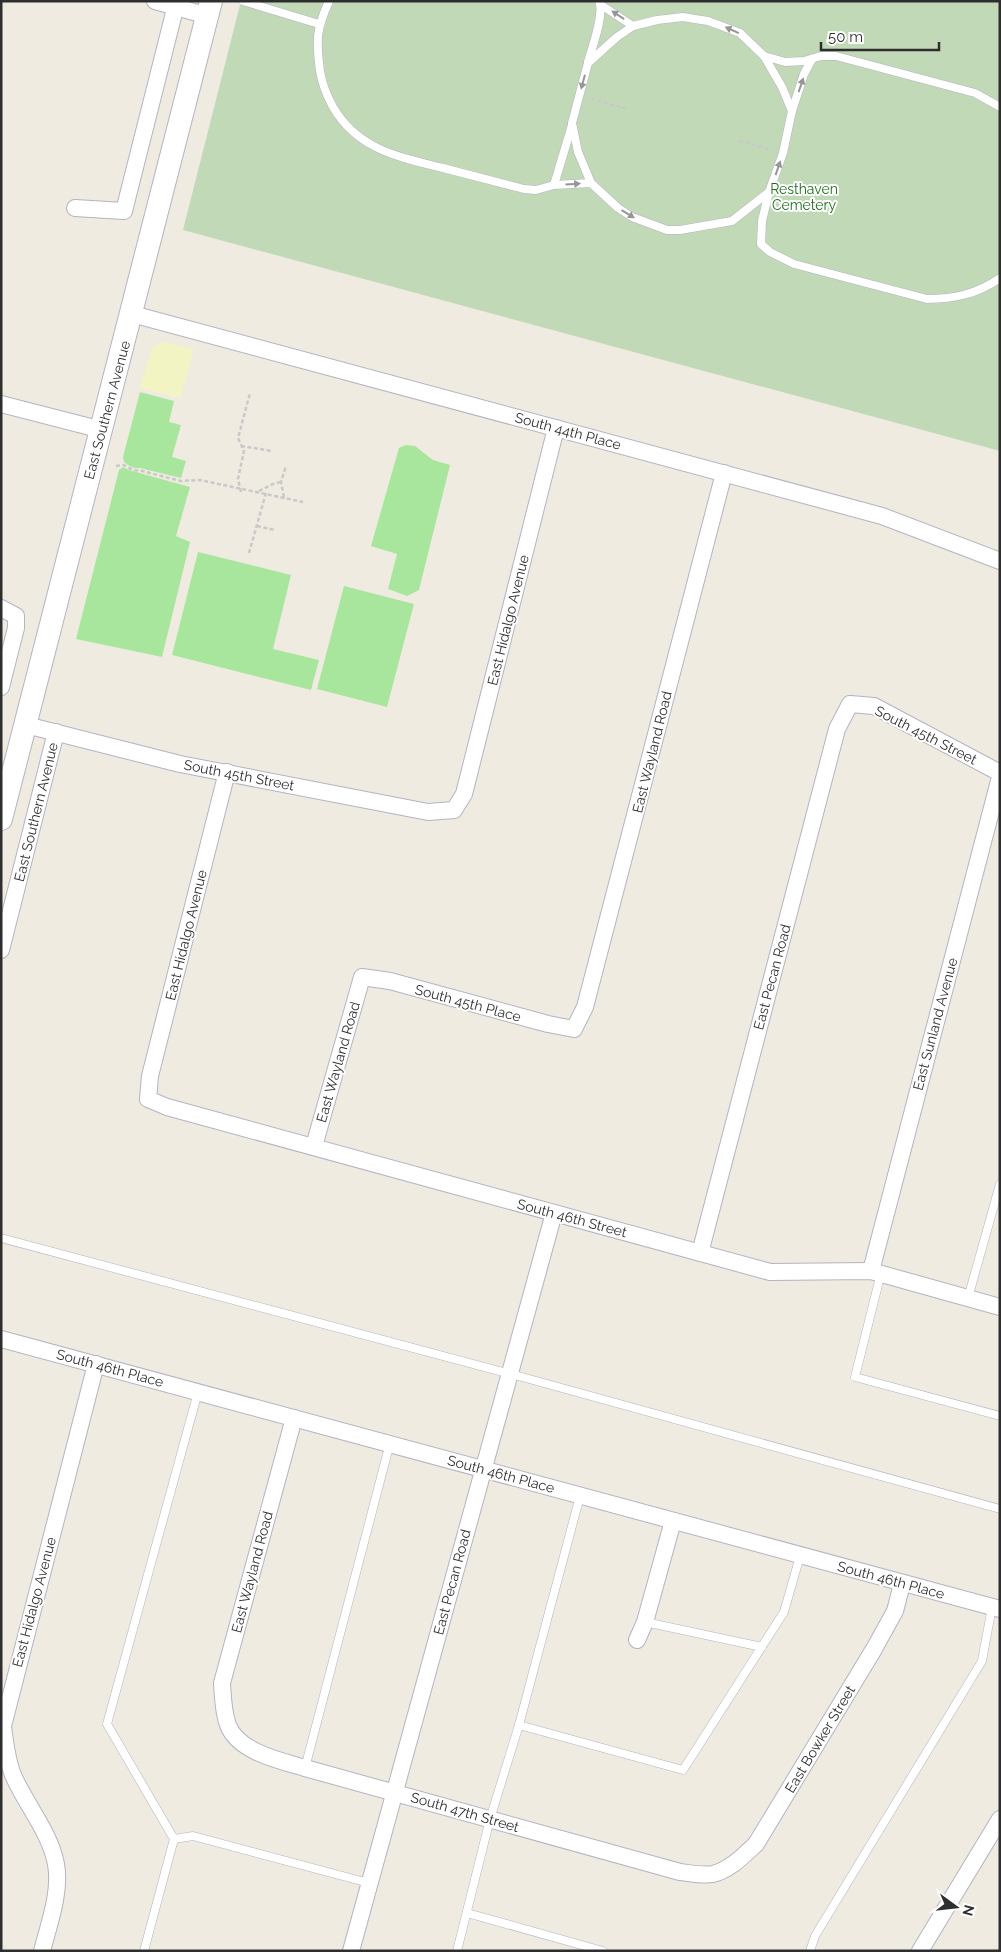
<svg xmlns="http://www.w3.org/2000/svg" width="1001" height="1952" font-family="Raleway,sans-serif">
  <style>
    .green { fill: #a9e69d }
    .sand { fill: #f2f4c4 }
    .cemetery { fill: #c2d9b7 }
    .lines { fill: none; stroke-linecap: round; stroke-linejoin: round }
    .service-casing { stroke: #b4b4c1; stroke-width: 9 }
    .minor-casing { stroke: #b4b4c1; stroke-width: 18 }
    .secondary-casing { stroke: #b4b4c1; stroke-width: 24 }
    .path { stroke: #c9c9c9; stroke-width: 2.5; stroke-dasharray: 4 2.5; stroke-linecap: butt }
    .service { stroke: #fff; stroke-width: 8 }
    .minor { stroke: #fff; stroke-width: 16 }
    .secondary { stroke: #fff; stroke-width: 22 }
    .oneway { fill: #969696 }
    .labels { text-anchor: middle; dominant-baseline: central; stroke-width: 4; stroke-linejoin: round; paint-order: stroke }
    .park-label { font-size: 14px; fill: #1c6f1a; stroke: #fff }
    .street-label { font-size: 14px; fill: #2e2e2e; stroke: #fff }
  </style>
  <rect width="100%" height="100%" fill="#efebe1"/>
  <!-- green -->
  <g class="green">
    <path d="M 140,392 L 174,401 L 169,422 L 181,425 L 172,457 L 186,461 L 181,478 L 140,468 L 134,468 L 128,465 L 124,462 L 123,457 Z"/>
    <path d="M 406,445 L 415,446 L 433,460 L 450,465 L 419,590 L 407,596 L 388,589 L 397,554 L 371,546 L 399,448 Z"/>
    <path d="M 123,467 L 129,470 L 190,487 L 176,536 L 190,542 L 162,657 L 76,639 L 119,470 Z"/>
    <path d="M 198,552 L 291,575 L 273,649 L 319,660 L 311,690 L 172,655 Z"/>
    <path d="M 344,586 L 414,604 L 387,707 L 317,689 Z"/>
  </g>
  <!-- sand -->
  <path class="sand" d="M 165,342 L 194,349 L 180,398 L 140,388 L 152,347 Z"/>
  <!-- cemetery -->
  <path class="cemetery" d="M 241,1 L 1000,1 L 1000,451 L 183,230 Z"/>
  <g class="lines">
    <defs>
      <g id="service">
        <path d="M 243,1 L 319,24"/>
        <path d="M 329,1 C 316,30 316,40 320,71 C 322,84 327,96 333,107 C 358,150 399,157 443,168 C 470,175 497,182 524,189 L 536,190 L 554,185 L 591,183 L 618,208 L 632,217 L 667,230 L 680,230 L 732,221 L 769,192 L 783,153 L 792,111 L 782,87 L 764,56 L 740,33 L 708,21 L 695,19 L 683,17 L 657,20 L 633,26 L 617,37 L 588,63 L 572,123 L 578,152 L 591,183"/>
        <path d="M 601,5 L 633,26"/>
        <path d="M 764,56 L 785,62 L 804,61 L 821,56 L 836,56 L 975,93 L 1000,107"/>
        <path d="M 588,62 C 592,48 605,13 599,1"/>
        <path d="M 792,111 L 804,74 L 812,59"/>
        <path d="M 554,185 L 572,125"/>
        <path d="M 769,192 L 762,221 L 761,244 L 770,252 L 794,264 L 927,299 C 954,299 977,294 1000,278"/>
        <path d="M 1,1238 L 522,1377 L 1000,1509"/>
        <path d="M 881,1273 L 855,1377 L 1000,1416"/>
        <path d="M 968,1298 L 1000,1184"/>
        <path d="M 645,1622 L 762,1647"/>
        <path d="M 519,1725 L 683,1770 L 784,1612 L 800,1556"/>
        <path d="M 305,1768 L 390,1443"/>
        <path d="M 174,1839 L 193,1836 L 369,1883"/>
        <path d="M 467,1913 L 603,1951"/>
        <path d="M 144,1951 L 174,1839 L 107,1724 L 198,1392"/>
        <path d="M 457,1951 L 490,1819 L 519,1725 L 580,1496"/>
        <path d="M 810,1951 L 815,1936 L 982,1661 L 992,1607"/>
      </g>
      <g id="minor">
        <path d="M 155,1 L 208,16"/>
        <path d="M 75,208 L 124,211 L 177,1"/>
        <path d="M 132,314 L 882,516 L 1000,561"/>
        <path d="M 1,404 L 102,430"/>
        <path d="M 1,608 L 16,616 L 16,628 L 1,687"/>
        <path d="M 26,725 L 180,764 L 428,812 L 454,810 L 464,794 L 556,428"/>
        <path d="M 227,772 L 150,1076 L 148,1099 L 167,1107 L 770,1272 L 871,1271 L 1000,1307"/>
        <path d="M 1,950 L 56,732"/>
        <path d="M 314,1146 L 362,977 L 390,981 L 548,1024 L 574,1029 L 585,1007 L 724,473"/>
        <path d="M 700,1253 L 837,729 L 850,704 L 874,706 L 1000,773"/>
        <path d="M 871,1271 L 1000,777"/>
        <path d="M 1,1339 L 1000,1609"/>
        <path d="M 294,1418 L 222,1683 C 223,1697 223,1712 228,1725 C 238,1752 281,1761 305,1768 L 680,1872 C 690,1873 703,1876 713,1874 C 730,1870 744,1855 756,1844 L 874,1649 L 895,1611 L 902,1584"/>
        <path d="M 637,1640 L 645,1622 L 673,1521"/>
        <path d="M 42,1951 C 49,1924 61,1892 56,1864 C 50,1832 26,1805 13,1775 C 7,1760 5,1743 3,1726 L 96,1364"/>
        <path d="M 351,1951 L 554,1213"/>
        <path d="M 920,1951 L 1000,1819"/>
      </g>
      <path id="secondary" d="M 1,819 L 211,1"/>
    </defs>
    <!-- service casing -->
    <use href="#service" class="service-casing"/>
    <!-- minor casing -->
    <use href="#minor" class="minor-casing"/>
    <!-- secondary casing -->
    <use href="#secondary" class="secondary-casing"/>
    <!-- path -->
    <g class="path">
      <path d="M 591,99 L 628,109"/>
      <path d="M 739,141 L 772,150"/>
      <path d="M 241,446 L 272,451"/>
      <path d="M 116,466 L 124,465 L 133,470 L 142,471 L 181,481 L 200,480 L 303,502"/>
      <path d="M 259,491 L 273,484 L 281,482"/>
      <path d="M 241,492 L 238,479 L 244,451 L 238,438 L 250,393"/>
      <path d="M 284,497 L 281,482 L 286,466"/>
      <path d="M 257,526 L 275,530"/>
      <path d="M 249,553 L 266,493"/>
    </g>
    <!-- service -->
    <use href="#service" class="service"/>
    <!-- minor -->
    <use href="#minor" class="minor"/>
    <!-- secondary -->
    <use href="#secondary" class="secondary"/>
  </g>
  <!-- one-way arrows -->
  <defs><path id="oneway-solid" d="M-6-.8H1V-3.2L6.5 0L1 3.2V.8H-6Z" transform="scale(1.25)"/></defs>
  <g class="oneway">
    <use href="#oneway-solid" transform="translate(618 15) rotate(-146)"/>
    <use href="#oneway-solid" transform="translate(732 30) rotate(-156)"/>
    <use href="#oneway-solid" transform="translate(583 82) rotate(105)"/>
    <use href="#oneway-solid" transform="translate(801 85) rotate(-71)"/>
    <use href="#oneway-solid" transform="translate(778 168) rotate(-71)"/>
    <use href="#oneway-solid" transform="translate(573 184) rotate(-4)"/>
    <use href="#oneway-solid" transform="translate(628 214) rotate(31)"/>
  </g>
  <g class="labels">
    <!-- park labels -->
    <g class="park-label">
      <text x="804" y="189">Resthaven<tspan x="804" dy="16">Cemetery</tspan></text>
    </g>
    <!-- street labels -->
    <g class="street-label">
      <text transform="translate(107 410) rotate(-75)">East Southern Avenue</text>
      <text transform="translate(568 431) rotate(15)">South 44th Place</text>
      <text transform="translate(508 620) rotate(-76)">East Hidalgo Avenue</text>
      <text transform="translate(926 735) rotate(27)">South 45th Street</text>
      <text transform="translate(652 752) rotate(-76)">East Wayland Road</text>
      <text transform="translate(239 775) rotate(11)">South 45th Street</text>
      <text transform="translate(36 812) rotate(-76)">East Southern Avenue</text>
      <text transform="translate(186 935) rotate(-76)">East Hidalgo Avenue</text>
      <text transform="translate(772 977) rotate(-75)">East Pecan Road</text>
      <text transform="translate(468 1003) rotate(15)">South 45th Place</text>
      <text transform="translate(935 1024) rotate(-75)">East Sunland Avenue</text>
      <text transform="translate(338 1062) rotate(-74)">East Wayland Road</text>
      <text transform="translate(572 1218) rotate(15)">South 46th Street</text>
      <text transform="translate(110 1368) rotate(15)">South 46th Place</text>
      <text transform="translate(501 1474) rotate(15)">South 46th Place</text>
      <text transform="translate(252 1572) rotate(-75)">East Wayland Road</text>
      <text transform="translate(891 1580) rotate(15)">South 46th Place</text>
      <text transform="translate(452 1582) rotate(-75)">East Pecan Road</text>
      <text transform="translate(34 1602) rotate(-75)">East Hidalgo Avenue</text>
      <text transform="translate(820 1739) rotate(-59)">East Bowker Street</text>
      <text transform="translate(465 1812) rotate(16)">South 47th Street</text>
    </g>
  </g>
  <!-- border -->
  <rect width="1001" height="1952" fill="none" stroke="#2e2e2e" stroke-width="5"/>
  <!-- north arrow -->
  <g transform="translate(956 1907) rotate(105)" stroke="#ffffff" stroke-width="4" paint-order="stroke">
  <path d="M0-4L9 19L0 12L-9 19Z" fill="#2e2e2e"/>
  <text y="-8" font-size="14" font-weight="bold" text-anchor="middle" fill="#2e2e2e">N</text>
  </g>
  <!-- scale -->
  <path d="M821 42v8h118v-8" fill="none" stroke="#2e2e2e" stroke-width="2.5"/>
  <text x="828" y="42" font-size="15" fill="#2e2e2e" stroke="#ffffff" stroke-width="4" paint-order="stroke">50 m</text>
</svg>
